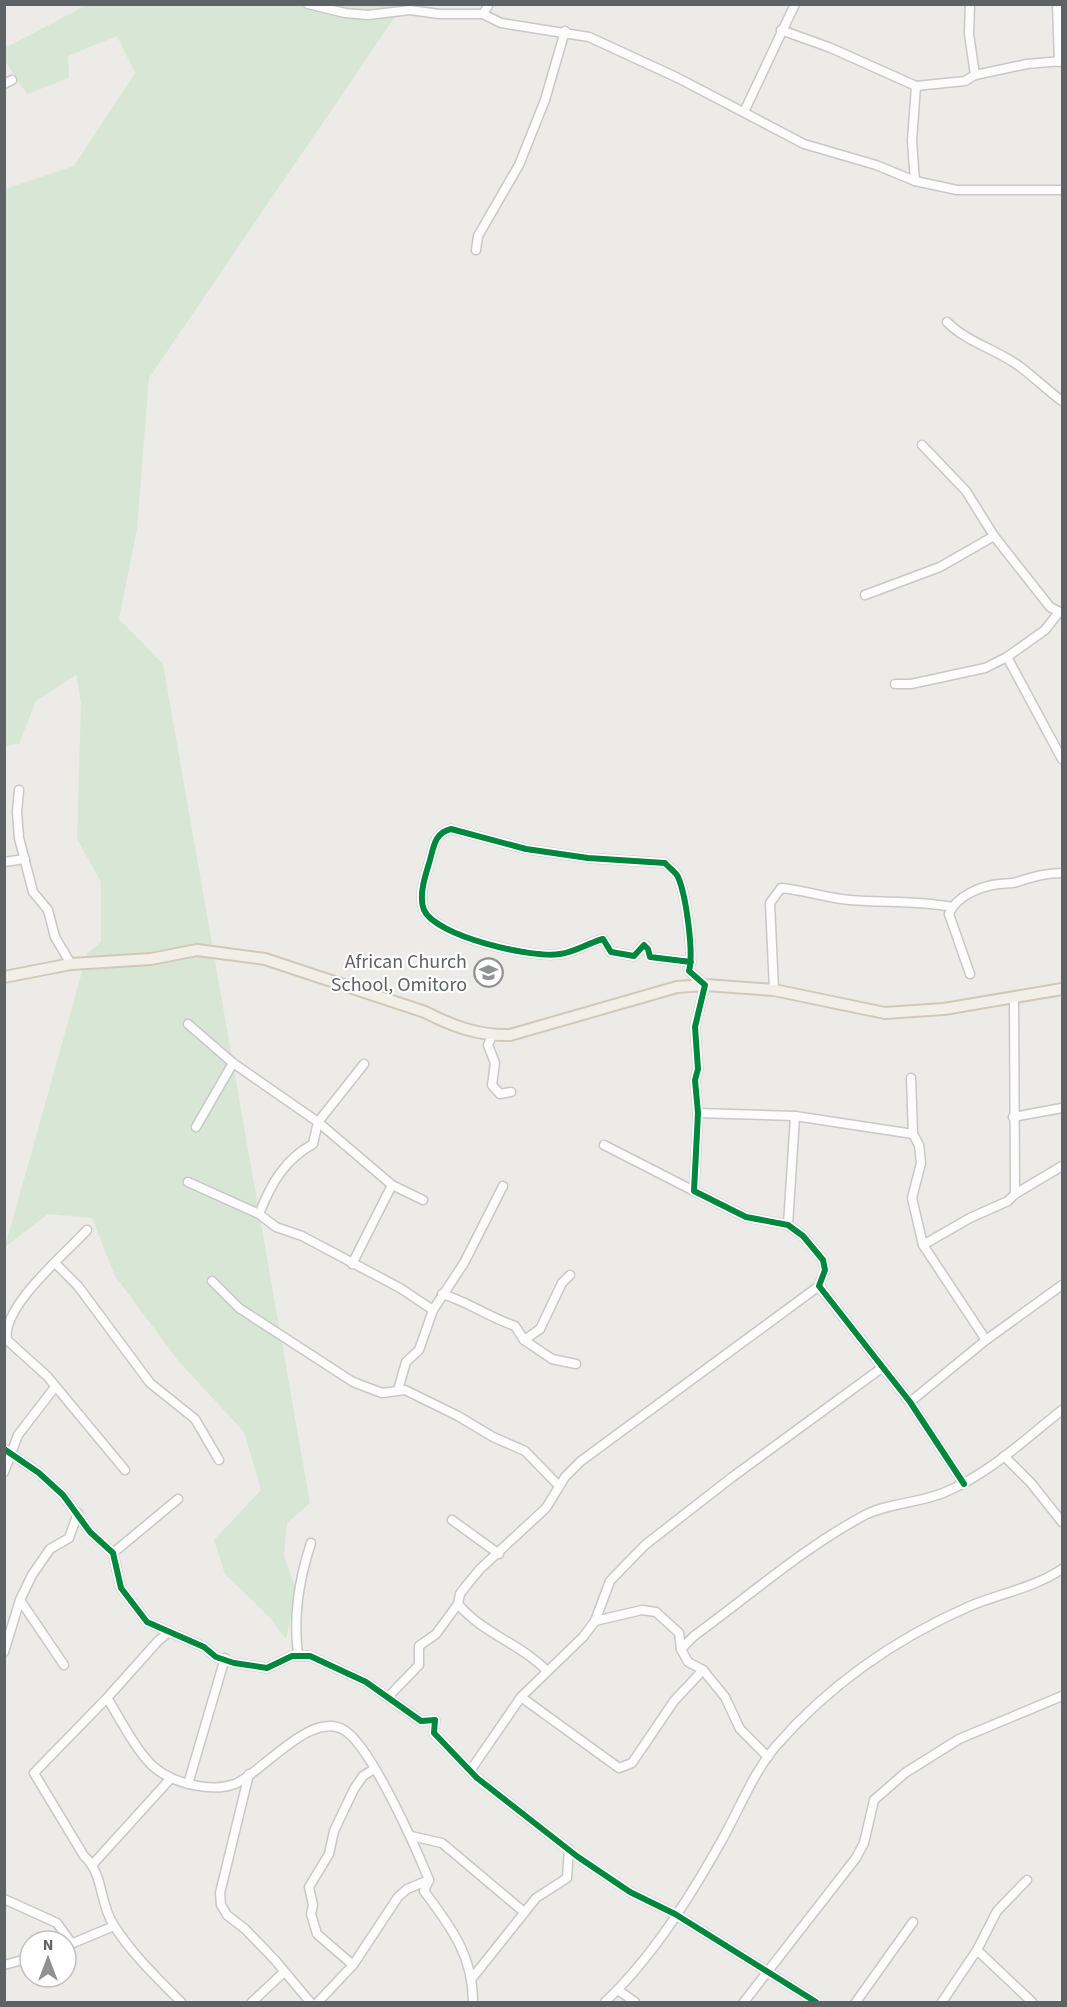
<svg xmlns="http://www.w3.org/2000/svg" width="1067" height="2007" font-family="'Source Sans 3',sans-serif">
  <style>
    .green { fill: #d8e7d5 }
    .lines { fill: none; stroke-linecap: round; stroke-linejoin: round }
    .minor-casing { stroke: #c7c8c7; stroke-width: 11 }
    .major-casing { stroke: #d2c8b8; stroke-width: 14 }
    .minor { stroke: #fcfcfc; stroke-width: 8 }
    .major { stroke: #f2efe9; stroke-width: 10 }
    .cycleway-casing { stroke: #fff; stroke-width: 10 }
    .cycleway { stroke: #00873e; stroke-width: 6 }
    .labels { text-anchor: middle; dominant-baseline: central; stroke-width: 4.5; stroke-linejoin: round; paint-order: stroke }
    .poi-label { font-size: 20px; fill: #5e6265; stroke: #fff; text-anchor: end }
  </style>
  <rect width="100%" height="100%" fill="#ecebe8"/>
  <!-- green -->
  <path class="green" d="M 87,5 L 403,5 L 149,378 L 137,529 L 119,619 L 163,664 L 310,1503 L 287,1523 L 284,1556 L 297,1592 L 286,1639 L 270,1618 L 225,1574 L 214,1540 L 261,1490 L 244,1432 L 180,1363 L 115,1276 L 92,1218 L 48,1214 L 5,1247 L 87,954 L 101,942 L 101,882 L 77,839 L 81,703 L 76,675 L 36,701 L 19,744 L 5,746 L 5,189 L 74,166 L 135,73 L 117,36 L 68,56 L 69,78 L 27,94 L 5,61 L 5,48 Z"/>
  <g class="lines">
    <defs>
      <g id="minor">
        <path d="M 308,4 L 345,13 L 368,15 L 410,10 L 439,14 L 483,14 L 501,23 L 589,37 L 678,78 L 804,144 L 876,165 L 915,181 L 957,190 L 1062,190"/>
        <path d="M 970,4 L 969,34 L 975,75"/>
        <path d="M 1057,4 L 1059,62"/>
        <path d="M 483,14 L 489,4"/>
        <path d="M 781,30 L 831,48 L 916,86 L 965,81 L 975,75 L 1027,64 L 1062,61"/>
        <path d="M 4,84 L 12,80"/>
        <path d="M 744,112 L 795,4"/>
        <path d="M 915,181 L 912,141 L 916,86"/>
        <path d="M 476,250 L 478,236 L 519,165 L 545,100 L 565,31"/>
        <path d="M 947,322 C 968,343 996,349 1019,366 C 1034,377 1047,390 1062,401"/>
        <path d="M 922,445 L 966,491 L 994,536 L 1050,607 L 1062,613"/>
        <path d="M 865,595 L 940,567 L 994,536"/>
        <path d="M 1007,657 L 1062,759"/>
        <path d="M 895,684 L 911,684 L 985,668 L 1007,657 L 1045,630 L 1059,612"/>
        <path d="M 19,790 L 17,812 L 19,838 L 33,892 L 48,910 L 55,937 L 71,964"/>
        <path d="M 4,862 L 25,859"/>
        <path d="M 691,962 L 650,957 L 648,949 L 644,945 L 634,956 L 611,952 L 603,939 C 588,943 575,952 560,954 C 533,959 435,936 424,910 C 418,895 426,874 430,860 C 434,845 435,833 451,829 L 526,849 L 588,858 L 665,863 C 669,868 676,872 678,877 C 686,895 694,953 689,971 L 705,985 L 695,1027 L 698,1069 L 695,1080 L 698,1113 L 694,1191 L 746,1217 L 788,1225 L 803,1236 L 823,1260 L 825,1270 L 819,1286 L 910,1402 L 964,1484"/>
        <path d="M 970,974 L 949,914 C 956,896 981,886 999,884 C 1005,883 1011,884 1017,882 C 1033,877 1045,873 1062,873"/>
        <path d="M 774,990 L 770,903 L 781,888 C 804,890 826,898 850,900 C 884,903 918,900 952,907"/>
        <path d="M 1014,998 L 1015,1194"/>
        <path d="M 188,1024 L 233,1063 L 318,1122 L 392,1185 L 423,1200"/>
        <path d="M 492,1035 L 488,1045 L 495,1063 L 492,1085 L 500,1094 L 511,1092"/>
        <path d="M 911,1078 L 913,1134 L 919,1145 L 921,1163 L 912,1198 L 923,1245 L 986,1340"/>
        <path d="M 698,1113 L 795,1116 L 913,1134"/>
        <path d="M 1013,1117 L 1062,1108"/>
        <path d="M 196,1127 L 233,1063"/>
        <path d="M 604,1145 L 694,1191"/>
        <path d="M 188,1182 L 259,1214 L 276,1227 L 302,1236 L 400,1288 L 433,1310"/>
        <path d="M 259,1214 C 271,1184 284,1160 313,1144 L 318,1122 L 364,1064"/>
        <path d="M 788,1225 L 795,1116"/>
        <path d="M 87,1230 C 66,1253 1,1307 7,1340 L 47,1376 L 125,1470"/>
        <path d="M 923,1245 L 970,1218 L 1008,1201 L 1015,1194 L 1062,1166"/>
        <path d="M 56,1264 L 78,1286 L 150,1383 L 195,1419 L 219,1460"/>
        <path d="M 352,1264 L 392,1185"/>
        <path d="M 212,1281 L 239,1308 L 353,1382 L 382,1393 L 405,1390 L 458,1416 L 493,1437 L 525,1451 L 559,1486"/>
        <path d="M 442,1294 C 469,1302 488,1317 515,1326 L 524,1340 L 552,1359 L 576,1364"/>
        <path d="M 524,1340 L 540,1329 L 562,1283 L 570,1275"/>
        <path d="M 398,1390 L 406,1362 L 419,1350 L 433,1310 L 464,1263 L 503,1186"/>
        <path d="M 910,1402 L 986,1340 L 1062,1285"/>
        <path d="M 4,1449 L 39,1473 L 63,1495 L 90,1532 L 113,1553 L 121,1588 L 147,1622 L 204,1647 L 216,1657 L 234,1663 L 267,1668 L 292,1656 L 310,1656 L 366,1682 L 421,1721 L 435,1720 L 434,1733 L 477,1778 L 578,1857 L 630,1892 L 675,1914 L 816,2002"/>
        <path d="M 1004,1456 L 1031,1483 L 1062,1522"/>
        <path d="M 4,1472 L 18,1435 L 55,1387"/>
        <path d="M 452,1520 L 499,1554"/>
        <path d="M 113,1553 L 178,1499"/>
        <path d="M 20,1600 L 64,1665"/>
        <path d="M 458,1604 C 482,1633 521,1644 547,1671"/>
        <path d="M 595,1621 L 642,1610 L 656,1612 L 679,1633 L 681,1649"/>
        <path d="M 168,1633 L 158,1641 L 107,1698 L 34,1773 L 84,1856 C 104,1874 99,1902 113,1924 C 131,1953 157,1978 181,2002"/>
        <path d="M 4,1652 L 20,1600 L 32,1575 L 50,1549 L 69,1538 L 78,1513"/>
        <path d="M 298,1654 C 293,1616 299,1579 311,1543"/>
        <path d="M 389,1696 L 419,1665 L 419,1646 L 436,1634 L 458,1604 L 460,1594 L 466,1586 L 480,1569 L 546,1508 L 565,1477 L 581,1461 L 819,1286"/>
        <path d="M 521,1697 L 619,1768 L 632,1763 L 674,1701 L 703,1670"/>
        <path d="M 107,1698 C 120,1718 131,1742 147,1760 C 156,1771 171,1779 185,1783 C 200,1787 219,1790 235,1784 C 263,1772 311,1710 344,1730 C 371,1746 416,1848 429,1880 L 424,1891 C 451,1927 473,1956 473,2002"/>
        <path d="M 768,1757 L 740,1729 L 725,1697 L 703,1670 L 688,1662 L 681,1649 L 694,1636 C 749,1596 806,1546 865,1515 C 888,1503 919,1503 943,1493 C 989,1474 1024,1440 1062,1410"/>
        <path d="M 470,1771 L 521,1697 L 583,1637 L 595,1621 L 610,1581 L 645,1545 L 731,1478 L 883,1367"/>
        <path d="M 249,1774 L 220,1893 L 221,1905 L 227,1915 L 245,1929 L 275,1960 L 310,2002"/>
        <path d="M 188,1784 L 225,1658"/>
        <path d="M 411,1836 L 442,1843 L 524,1912"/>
        <path d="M 93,1864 L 171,1778"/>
        <path d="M 4,1899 L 57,1923 L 72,1944"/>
        <path d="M 66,1946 L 114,1926"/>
        <path d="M 977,1950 L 1032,2002"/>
        <path d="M 4,1965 L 30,1958"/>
        <path d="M 353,1965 L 317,1934 L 311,1914 L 313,1905 L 309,1887 L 329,1854 L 334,1831 L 354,1789 L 363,1776 L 374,1769"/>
        <path d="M 473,1977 L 536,1898 L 567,1878 L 569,1849"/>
        <path d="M 618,1990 L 635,2002"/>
        <path d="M 252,2002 L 284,1972"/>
        <path d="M 318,2002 L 353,1965 L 398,1897 L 407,1889 L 429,1880"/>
        <path d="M 605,2002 C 652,1958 690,1897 722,1840 C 739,1810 753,1773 776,1746 C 829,1685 897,1638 970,1606 C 1001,1593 1034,1588 1062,1569"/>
        <path d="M 744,2002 L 856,1858 L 864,1843 L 874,1800 L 905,1773 L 959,1739 L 1062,1696"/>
        <path d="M 856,2002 L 913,1922"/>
        <path d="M 942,2002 L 977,1950 L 997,1911 L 1027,1880"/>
      </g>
      <path id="major" d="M 4,977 L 71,964 L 151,959 L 197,950 L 265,959 L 425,1012 C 452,1026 479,1036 510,1035 L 677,987 L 705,985 L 774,990 L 885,1013 L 944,1009 L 1062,989"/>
    </defs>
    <!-- minor casing -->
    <use href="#minor" class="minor-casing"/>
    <!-- major casing -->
    <use href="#major" class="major-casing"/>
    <!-- minor -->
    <use href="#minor" class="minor"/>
    <!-- major -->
    <use href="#major" class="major"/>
    <defs>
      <g id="cycleway">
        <path d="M 691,962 L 650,957 L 648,949 L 644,945 L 634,956 L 611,952 L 603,939 C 588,943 575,952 560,954 C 533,959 435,936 424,910 C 418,895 426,874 430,860 C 434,845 435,833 451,829 L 526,849 L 588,858 L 665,863 C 669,868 676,872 678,877 C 686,895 694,953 689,971 L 705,985 L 695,1027 L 698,1069 L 695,1080 L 698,1113 L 694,1191 L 746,1217 L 788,1225 L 803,1236 L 823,1260 L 825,1270 L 819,1286 L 910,1402 L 964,1484"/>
        <path d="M 4,1449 L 39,1473 L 63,1495 L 90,1532 L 113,1553 L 121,1588 L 147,1622 L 204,1647 L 216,1657 L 234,1663 L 267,1668 L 292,1656 L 310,1656 L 366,1682 L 421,1721 L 435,1720 L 434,1733 L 477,1778 L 578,1857 L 630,1892 L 675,1914 L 816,2002"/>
      </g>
    </defs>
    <!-- cycleway casing -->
    <use href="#cycleway" class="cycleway-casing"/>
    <!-- cycleway -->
    <use href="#cycleway" class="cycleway"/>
  </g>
  <!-- icons -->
  <defs>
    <symbol id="school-ring" viewBox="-11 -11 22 22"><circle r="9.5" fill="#fff" stroke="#909293" stroke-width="1.5"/><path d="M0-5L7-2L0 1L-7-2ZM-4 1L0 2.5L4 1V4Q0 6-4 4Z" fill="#909293"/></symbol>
  </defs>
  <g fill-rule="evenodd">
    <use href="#school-ring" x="472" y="956" width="33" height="33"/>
  </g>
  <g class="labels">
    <!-- poi labels -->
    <g class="poi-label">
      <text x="467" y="962">African Church<tspan x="467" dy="23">School, Omitoro</tspan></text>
    </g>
  </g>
  <!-- border -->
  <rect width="1067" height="2007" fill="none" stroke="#5e6265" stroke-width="12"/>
  <!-- north arrow -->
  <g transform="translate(48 1959)"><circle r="28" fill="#ffffff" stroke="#bfc0c1" stroke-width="1.5"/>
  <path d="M0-4.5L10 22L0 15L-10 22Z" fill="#909293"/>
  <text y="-9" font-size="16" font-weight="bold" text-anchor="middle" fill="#5e6265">N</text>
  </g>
</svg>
